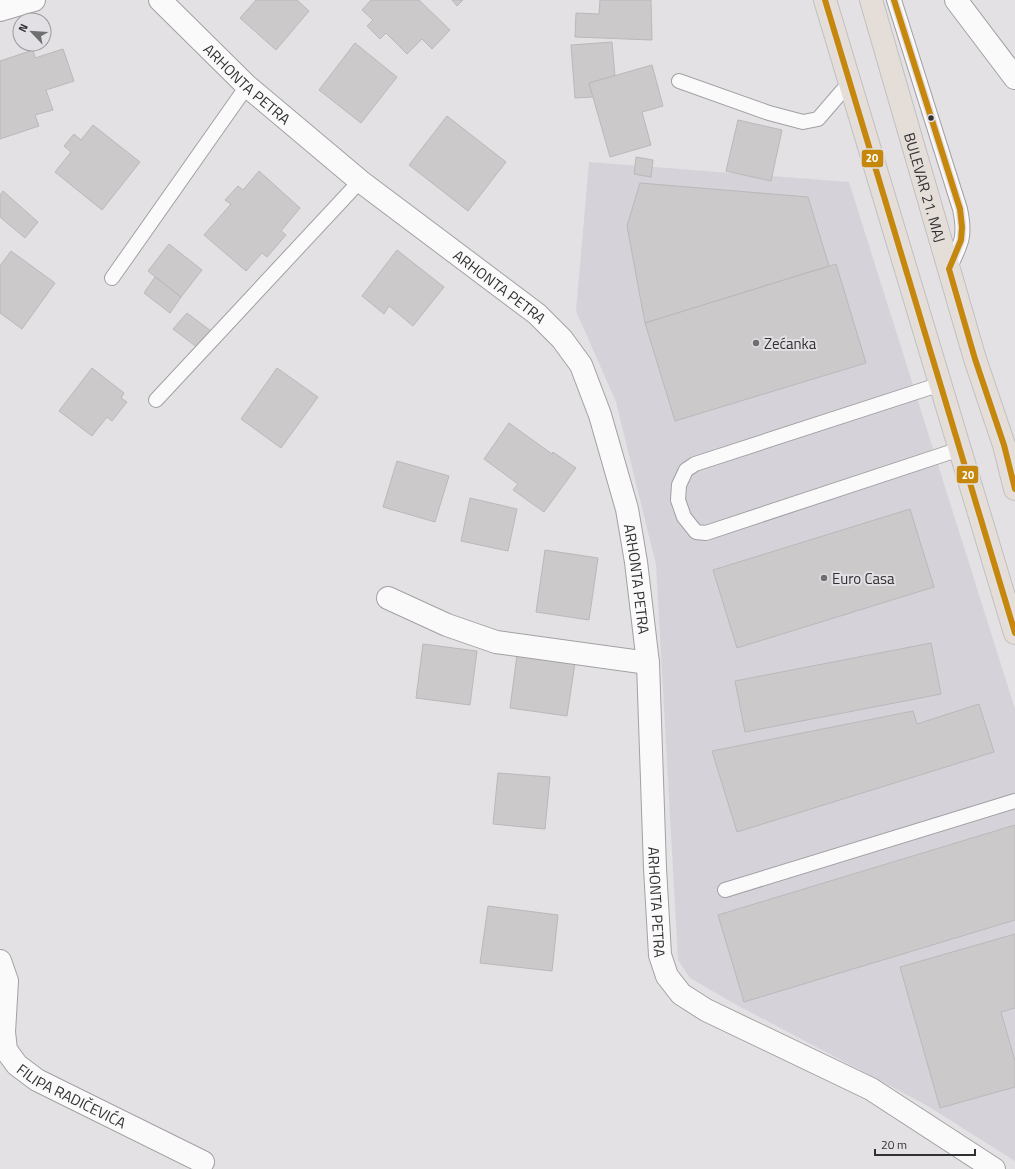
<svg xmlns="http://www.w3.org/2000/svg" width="1015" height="1169" font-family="'Titillium Web',sans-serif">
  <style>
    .built { fill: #d6d2da }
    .building { fill: #cbc9ca; stroke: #bab8b9 }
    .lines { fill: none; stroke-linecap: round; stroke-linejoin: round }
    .service-casing { stroke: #a2a0a3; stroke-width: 16 }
    .minor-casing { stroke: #a2a0a3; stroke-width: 24 }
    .primary-casing { stroke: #c0c0c1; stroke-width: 24 }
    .service { stroke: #fbfafb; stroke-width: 14 }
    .minor { stroke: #fbfafb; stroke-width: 22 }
    .primary { stroke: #e5ded8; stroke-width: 22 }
    .bus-1-casing { stroke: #e3e0e5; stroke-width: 9 }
    .bus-1 { stroke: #c6880c; stroke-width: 6 }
    .bus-dot { fill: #313032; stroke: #e3e0e5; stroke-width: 1.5 }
    .poi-dot { fill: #6f6e70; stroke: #e3e0e5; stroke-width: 1.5 }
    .labels { text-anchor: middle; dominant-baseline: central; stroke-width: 4; stroke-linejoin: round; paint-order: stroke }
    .street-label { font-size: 15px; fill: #313032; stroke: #e3e0e5 }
    .poi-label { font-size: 15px; fill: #313032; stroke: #e3e0e5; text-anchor: start }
    .line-badge { stroke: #e3e0e5; stroke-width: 1.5 }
    .badge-label { font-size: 11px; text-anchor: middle; font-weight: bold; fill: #fff }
  </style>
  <rect width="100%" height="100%" fill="#e3e1e4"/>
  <!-- built -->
  <path class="built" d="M 589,162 L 849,182 L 1015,709 L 1015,1161 L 926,1105 L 733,1003 L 690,978 L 678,960 L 656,565 L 616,402 L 576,311 Z"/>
  <!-- building -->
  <g class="building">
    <path d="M 256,0 L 297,0 L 309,11 L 276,50 L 240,18 Z"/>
    <path d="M 371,0 L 419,0 L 450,30 L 432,49 L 422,39 L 407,54 L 386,33 L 380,39 L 367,26 L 373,20 L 362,10 Z"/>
    <path d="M 452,0 L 463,0 L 457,6 Z"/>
    <path d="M 600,0 L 651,0 L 652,40 L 575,37 L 576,13 L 599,14 Z"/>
    <path d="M 612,42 L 615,76 L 589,83 L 593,97 L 575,98 L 571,45 Z"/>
    <path d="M 355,43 L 397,77 L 361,123 L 319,90 Z"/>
    <path d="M 63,49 L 74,81 L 46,90 L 53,110 L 35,115 L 39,126 L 0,139 L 0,61 L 33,50 L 35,58 Z"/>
    <path d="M 652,65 L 663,106 L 642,112 L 651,145 L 610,157 L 589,83 Z"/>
    <path d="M 447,116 L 506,162 L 468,211 L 409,165 Z"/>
    <path d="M 738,120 L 782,130 L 771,181 L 726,171 Z"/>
    <path d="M 93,125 L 140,162 L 102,210 L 55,172 L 71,152 L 64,146 L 74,134 L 81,140 Z"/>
    <path d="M 636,157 L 653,160 L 651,177 L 634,174 Z"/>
    <path d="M 259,171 L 300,208 L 281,231 L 286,235 L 267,257 L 262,253 L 246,271 L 204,235 L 231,204 L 225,200 L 238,186 L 243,190 Z"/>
    <path d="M 640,183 L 808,197 L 829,266 L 645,323 L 627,226 Z"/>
    <path d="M 3,191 L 38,222 L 25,238 L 0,217 L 0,195 Z"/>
    <path d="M 169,244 L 202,270 L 181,297 L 148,271 Z"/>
    <path d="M 397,250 L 444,287 L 413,326 L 389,306 L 384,314 L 362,296 Z"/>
    <path d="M 11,251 L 55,283 L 22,329 L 0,313 L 0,266 Z"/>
    <path d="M 836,264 L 866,363 L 675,421 L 645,323 Z"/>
    <path d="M 155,277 L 181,297 L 170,313 L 144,293 Z"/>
    <path d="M 187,313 L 211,331 L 198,348 L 173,329 Z"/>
    <path d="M 92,368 L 124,393 L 121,398 L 127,402 L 112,421 L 107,417 L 92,436 L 59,411 Z"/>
    <path d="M 277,368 L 318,397 L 281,448 L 241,419 Z"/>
    <path d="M 509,423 L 552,454 L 553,452 L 576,468 L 544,512 L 513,490 L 518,484 L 484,459 Z"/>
    <path d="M 397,461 L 449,476 L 435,522 L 383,507 Z"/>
    <path d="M 470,498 L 517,509 L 508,551 L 461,541 Z"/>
    <path d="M 910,509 L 934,587 L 737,648 L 713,570 Z"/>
    <path d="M 545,550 L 598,558 L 589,620 L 536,612 Z"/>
    <path d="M 931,643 L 941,694 L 745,732 L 735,681 Z"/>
    <path d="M 423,644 L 477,651 L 470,705 L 416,698 Z"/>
    <path d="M 517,655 L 575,663 L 567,716 L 510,708 Z"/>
    <path d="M 979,704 L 994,752 L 737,832 L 712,751 L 913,711 L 917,724 Z"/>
    <path d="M 498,773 L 550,777 L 545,829 L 493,824 Z"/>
    <path d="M 1015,825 L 1015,920 L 744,1002 L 718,915 Z"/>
    <path d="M 488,906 L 558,915 L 552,971 L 480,963 Z"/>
    <path d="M 1015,934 L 1015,1008 L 1001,1012 L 1015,1061 L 1015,1087 L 940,1108 L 900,967 Z"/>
  </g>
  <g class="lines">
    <defs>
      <g id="service">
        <path d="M 894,0 L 960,209 C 966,237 961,244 949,269"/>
        <path d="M 679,81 L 769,113 L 803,122 L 818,119 L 849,83"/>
        <path d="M 112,278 L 247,86"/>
        <path d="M 941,384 L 695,464 L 686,470 L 679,485 L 678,500 L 684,517 L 696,532 L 706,533 L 960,449"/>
        <path d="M 156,400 L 360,181"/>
        <path d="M 725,890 L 1015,801"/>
      </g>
      <g id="minor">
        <path id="s1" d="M 160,0 L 247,86 L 360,181 L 537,314 L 562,339 L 581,365 L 600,415 L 627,509 L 636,562 L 648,663 L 655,868 L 660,955 L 667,976 L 681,994 L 706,1010 L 871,1089 L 994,1169"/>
        <path d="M 956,0 L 1015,78"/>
        <path d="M 0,10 L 34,0"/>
        <path d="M 388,598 L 447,625 L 496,642 L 648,663"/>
        <path id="s2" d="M 0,961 L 7,981 L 4,1032 L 6,1050 L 17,1065 L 37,1080 L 203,1162"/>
      </g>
      <g id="primary">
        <path d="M 825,0 L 1015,633"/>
        <path id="s3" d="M 871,0 L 975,359 L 1004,445 L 1015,489"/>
      </g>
    </defs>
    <!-- service casing -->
    <use href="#service" class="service-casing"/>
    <!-- minor casing -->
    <use href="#minor" class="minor-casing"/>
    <!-- primary casing -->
    <use href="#primary" class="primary-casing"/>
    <!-- service -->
    <use href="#service" class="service"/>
    <!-- minor -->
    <use href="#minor" class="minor"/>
    <!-- primary -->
    <use href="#primary" class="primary"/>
    <defs>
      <g id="bus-1">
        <path d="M 825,0 L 1015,633"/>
        <path d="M 894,0 L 960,209 L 962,227 L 961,240 L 949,269 L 975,359 L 1004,445 L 1015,489"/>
      </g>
    </defs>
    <!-- bus-1 casing -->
    <use href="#bus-1" class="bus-1-casing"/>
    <!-- bus-1 -->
    <use href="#bus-1" class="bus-1"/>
  </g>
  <!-- markers -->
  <circle class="bus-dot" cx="931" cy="118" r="3.5"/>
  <g class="poi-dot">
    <circle cx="756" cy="343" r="4"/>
    <circle cx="824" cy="578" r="4"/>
  </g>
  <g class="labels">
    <!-- street labels -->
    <g class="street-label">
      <text stroke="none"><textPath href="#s1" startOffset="121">ARHONTA PETRA</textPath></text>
      <text stroke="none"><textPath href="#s3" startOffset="195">BULEVAR 21. MAJ</textPath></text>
      <text stroke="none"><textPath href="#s1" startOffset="445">ARHONTA PETRA</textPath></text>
      <text stroke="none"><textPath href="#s1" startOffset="781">ARHONTA PETRA</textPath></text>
      <text stroke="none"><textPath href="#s1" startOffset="1105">ARHONTA PETRA</textPath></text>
      <text stroke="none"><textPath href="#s2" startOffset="172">FILIPA RADIČEVIĆA</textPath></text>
    </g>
    <!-- poi labels -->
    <g class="poi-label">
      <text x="764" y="343">Zećanka</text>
      <text x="832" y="578">Euro Casa</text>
    </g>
  </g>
  <g class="line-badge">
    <rect x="861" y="149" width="23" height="19" rx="4" fill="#c6880c"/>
    <rect x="956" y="465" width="23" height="19" rx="4" fill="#c6880c"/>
  </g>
  <g class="badge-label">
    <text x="872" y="162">20</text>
    <text x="968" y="479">20</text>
  </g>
  <!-- north arrow -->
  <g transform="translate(32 32) rotate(295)"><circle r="19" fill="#e3e0e5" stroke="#9c9a9d"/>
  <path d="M0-3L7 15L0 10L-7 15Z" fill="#6f6e70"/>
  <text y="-6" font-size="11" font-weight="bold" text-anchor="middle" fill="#313032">N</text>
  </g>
  <!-- scale -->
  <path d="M875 1149v6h100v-6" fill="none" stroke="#313032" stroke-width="2"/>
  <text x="881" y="1149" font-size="12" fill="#313032" stroke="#e3e0e5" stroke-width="3" paint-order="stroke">20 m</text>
</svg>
